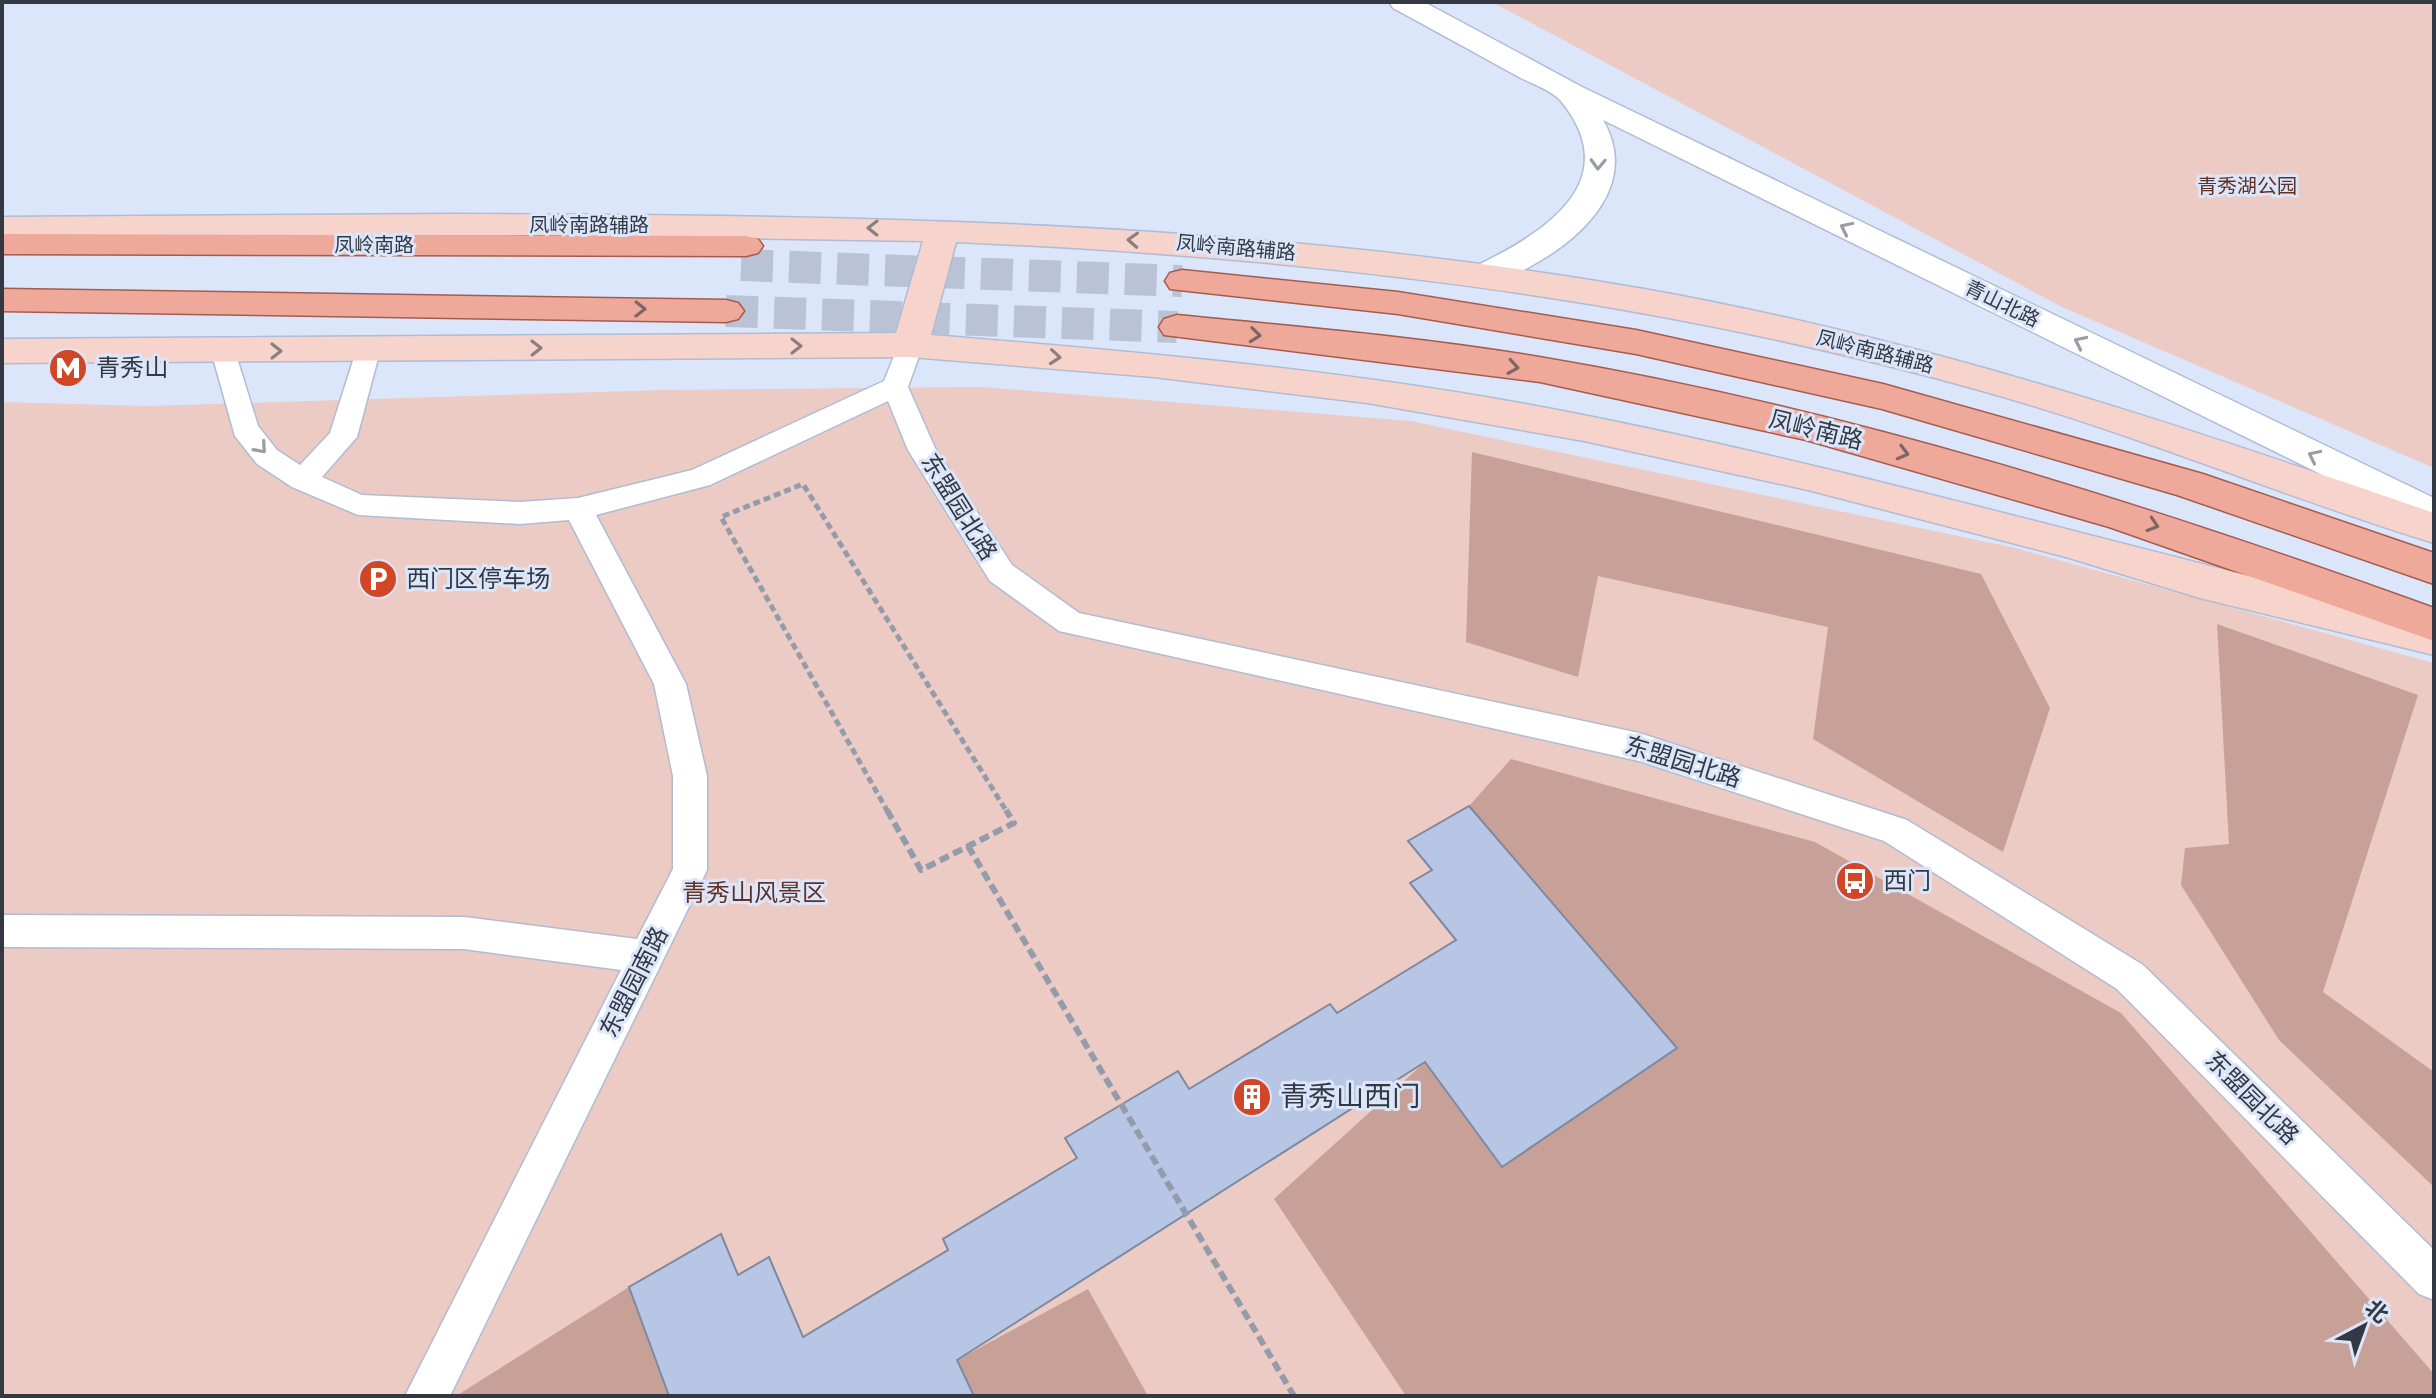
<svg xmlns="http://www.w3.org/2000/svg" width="2436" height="1398" font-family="'Nunito Sans','Noto Sans SC',sans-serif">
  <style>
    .green { fill: #ebcbc3 }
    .forest { fill: #c7a198 }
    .building { fill: #b7c6e5; stroke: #7e89a0; stroke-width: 2 }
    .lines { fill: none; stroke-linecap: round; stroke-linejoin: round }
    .primary-tunnel { stroke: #bac3d6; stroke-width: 32; stroke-dasharray: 32 16; stroke-linecap: butt }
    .lane-casing { stroke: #b0bbd4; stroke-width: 3 }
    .street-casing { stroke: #b0bbd4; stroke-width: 3 }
    .secondary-casing { stroke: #b0bbd4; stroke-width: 3 }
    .primary-casing { stroke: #a55c4f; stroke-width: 3 }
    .path-far1 { stroke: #949cac; stroke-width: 5; stroke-dasharray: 7 4; stroke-linecap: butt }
    .path { stroke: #949cac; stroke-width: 6; stroke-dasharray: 10 5; stroke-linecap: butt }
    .lane { fill: #fff; fill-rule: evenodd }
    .street { fill: #fff; fill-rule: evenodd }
    .secondary { fill: #f6d4cc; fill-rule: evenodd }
    .primary { fill: #eea99a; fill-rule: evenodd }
    .oneway { stroke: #999ca0 }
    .oneway2 { stroke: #8b7e80 }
    .oneway3 { stroke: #7e6565 }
    .labels { text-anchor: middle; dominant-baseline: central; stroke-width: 6; stroke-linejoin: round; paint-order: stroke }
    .far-park-label { font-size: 20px; fill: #633024; stroke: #dce6fb }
    .far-street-label { font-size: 20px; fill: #333842; stroke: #dce6fb }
    .poi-label { font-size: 24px; fill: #333842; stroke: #dce6fb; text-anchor: start }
    .street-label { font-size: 24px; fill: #333842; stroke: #dce6fb }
    .park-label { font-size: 24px; fill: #633024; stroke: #dce6fb }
    .near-poi-label { font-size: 28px; fill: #333842; stroke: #dce6fb; text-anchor: start }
  </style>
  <rect width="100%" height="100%" fill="#dce6fb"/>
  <!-- green -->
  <g class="green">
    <path d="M 1492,2 L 2434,2 L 2434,468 L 2062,307 Z"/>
    <path d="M 981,387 L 1411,421 L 2015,548 L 2434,663 L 2434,1396 L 2,1396 L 2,402 L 147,406 L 666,390 Z"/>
  </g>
  <!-- forest -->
  <g class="forest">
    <path d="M 1472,452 L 1981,574 L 2050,708 L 2003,852 L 1813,739 L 1828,627 L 1598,576 L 1578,677 L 1466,642 Z"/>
    <path d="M 2217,624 L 2418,695 L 2323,992 L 2434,1072 L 2434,1187 L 2279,1040 L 2181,885 L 2185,848 L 2229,844 Z"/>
    <path d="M 1511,759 L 1815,842 L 2121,1013 L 2434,1374 L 2434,1396 L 1406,1396 L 1274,1199 L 1425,1062 L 1502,1167 L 1677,1048 L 1469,806 Z"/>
    <path d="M 629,1287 L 669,1396 L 456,1396 Z"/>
    <path d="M 1088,1289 L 1148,1396 L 974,1396 L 957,1360 Z"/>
  </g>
  <!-- building -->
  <path class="building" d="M 1469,806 L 1677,1048 L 1502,1167 L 1425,1062 L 957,1360 L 974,1396 L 669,1396 L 629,1287 L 721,1234 L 738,1275 L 769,1257 L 803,1337 L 948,1250 L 943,1239 L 1077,1158 L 1065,1138 L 1178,1071 L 1189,1089 L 1330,1004 L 1337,1013 L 1456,940 L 1410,883 L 1432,870 L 1408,841 Z"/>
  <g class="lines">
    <!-- primary-tunnel -->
    <g class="primary-tunnel">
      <path d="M 741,265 L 1182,281"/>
      <path d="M 726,311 L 1177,327"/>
    </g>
    <defs>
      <path id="lane" d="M 910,336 L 919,339 L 923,345 L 908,387 L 935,448 L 1012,565 L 1079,613 L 1639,733 L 1907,820 L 2143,965 L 2434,1250 L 2434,1300 L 2419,1294 L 2117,989 L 1884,841 L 1639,761 L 1059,631 L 990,581 L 908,450 L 888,401 L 710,485 L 596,515 L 686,684 L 707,776 L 707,870 L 450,1396 L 405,1396 L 621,970 L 464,949 L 2,947 L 2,915 L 464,917 L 637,939 L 673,869 L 673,776 L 654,684 L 569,520 L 520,524 L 358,515 L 292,487 L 257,464 L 235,436 L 211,351 L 215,345 L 233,345 L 258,426 L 277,450 L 300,465 L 330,433 L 358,345 L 376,345 L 380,351 L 357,437 L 322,477 L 362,495 L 520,502 L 578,498 L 692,470 L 884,381 L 901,339 Z"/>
      <path id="street" d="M 1389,2 L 1424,2 L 1582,87 L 2434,498 L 2434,530 L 1603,120 C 1640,184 1584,237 1531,266 C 1512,276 1495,288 1474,283 L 1469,275 L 1474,267 C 1540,235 1629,183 1560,100 C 1551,90 1530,83 1517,76 C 1476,53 1435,31 1393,8 Z"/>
      <path id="secondary" d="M 452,214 C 851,215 1250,220 1644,289 C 1916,337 2174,423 2434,513 L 2434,543 C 2281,496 2134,433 1979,390 C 1644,296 1303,257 956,242 L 931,335 C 1151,353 1371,372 1588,416 C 1873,473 2151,555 2434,621 L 2434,655 L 2200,598 L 2066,557 L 1808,490 L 1584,441 L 1367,403 L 1154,377 L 910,357 L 2,363 L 2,339 L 896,333 L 923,241 L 542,235 L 2,237 L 2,217 Z"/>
      <g id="primary">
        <path d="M 2,234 L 746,236 L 758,239 L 763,246 L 758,253 L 746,256 L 2,254 Z"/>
        <path d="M 1182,270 L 1398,292 L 1636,330 L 1883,384 L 2203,474 L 2434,553 L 2434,584 L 2177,495 L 1882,409 L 1636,354 L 1398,314 L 1170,289 L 1165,281 L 1170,273 Z"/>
        <path d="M 2,289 L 726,300 L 738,303 L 744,311 L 738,319 L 726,322 L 2,311 Z"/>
        <path d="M 1177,315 C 1298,327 1419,337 1539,357 C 1845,408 2143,503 2434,608 L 2434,641 L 2109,527 L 1806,440 L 1540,382 L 1164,335 L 1159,327 L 1164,319 Z"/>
      </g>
    </defs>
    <!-- lane casing -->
    <use href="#lane" class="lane-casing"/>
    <!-- street casing -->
    <use href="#street" class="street-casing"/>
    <!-- secondary casing -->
    <use href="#secondary" class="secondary-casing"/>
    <!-- primary casing -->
    <use href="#primary" class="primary-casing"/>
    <!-- path-far1 -->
    <path class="path-far1" d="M 888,812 L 721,517 L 803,484 L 1007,812"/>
    <!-- path -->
    <g class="path">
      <path d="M 887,810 L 921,870 L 1014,823 L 1006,810"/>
      <path d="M 968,846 L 1294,1396"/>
    </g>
    <!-- lane -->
    <use href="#lane" class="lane"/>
    <!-- street -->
    <use href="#street" class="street"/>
    <!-- secondary -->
    <use href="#secondary" class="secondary"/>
    <!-- primary -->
    <use href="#primary" class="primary"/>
  </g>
  <!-- one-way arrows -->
  <defs><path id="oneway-chevron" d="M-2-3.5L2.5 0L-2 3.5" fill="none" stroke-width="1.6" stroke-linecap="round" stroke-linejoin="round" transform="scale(2)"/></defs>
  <g class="oneway">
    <use href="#oneway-chevron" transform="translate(1598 164) rotate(92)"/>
    <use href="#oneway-chevron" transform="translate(1846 228) rotate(-154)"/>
    <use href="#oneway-chevron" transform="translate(2080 342) rotate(-154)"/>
    <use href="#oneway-chevron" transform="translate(261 448) rotate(49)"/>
    <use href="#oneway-chevron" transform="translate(2314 456) rotate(-154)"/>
  </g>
  <g class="oneway2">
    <use href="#oneway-chevron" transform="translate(873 228) rotate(-179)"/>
    <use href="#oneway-chevron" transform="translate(1133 240) rotate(-177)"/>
    <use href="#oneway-chevron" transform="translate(796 346)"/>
    <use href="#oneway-chevron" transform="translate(536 348) rotate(-1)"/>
    <use href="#oneway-chevron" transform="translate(276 351)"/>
    <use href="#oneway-chevron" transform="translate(1055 357) rotate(5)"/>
  </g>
  <g class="oneway3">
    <use href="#oneway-chevron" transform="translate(640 309) rotate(1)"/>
    <use href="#oneway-chevron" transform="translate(1255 335) rotate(6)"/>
    <use href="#oneway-chevron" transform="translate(1513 367) rotate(9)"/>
    <use href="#oneway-chevron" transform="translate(1903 453) rotate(15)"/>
    <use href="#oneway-chevron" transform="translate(2153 525) rotate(18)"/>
  </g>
  <!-- icons -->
  <defs>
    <symbol id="metro-disc" viewBox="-11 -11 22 22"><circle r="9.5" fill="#d04626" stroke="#dce6fb"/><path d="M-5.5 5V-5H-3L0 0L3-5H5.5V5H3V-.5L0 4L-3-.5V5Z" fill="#fff"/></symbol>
    <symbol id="parking-disc" viewBox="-11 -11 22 22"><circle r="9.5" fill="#d04626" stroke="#dce6fb"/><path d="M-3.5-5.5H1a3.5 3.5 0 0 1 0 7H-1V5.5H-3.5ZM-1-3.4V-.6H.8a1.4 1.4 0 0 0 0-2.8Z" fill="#fff"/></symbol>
    <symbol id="bus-disc" viewBox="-11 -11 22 22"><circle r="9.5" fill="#d04626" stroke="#dce6fb"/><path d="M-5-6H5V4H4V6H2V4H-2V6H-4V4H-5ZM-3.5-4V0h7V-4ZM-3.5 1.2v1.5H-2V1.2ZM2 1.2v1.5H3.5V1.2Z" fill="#fff"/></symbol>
    <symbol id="building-disc" viewBox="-11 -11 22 22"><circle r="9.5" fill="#d04626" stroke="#dce6fb"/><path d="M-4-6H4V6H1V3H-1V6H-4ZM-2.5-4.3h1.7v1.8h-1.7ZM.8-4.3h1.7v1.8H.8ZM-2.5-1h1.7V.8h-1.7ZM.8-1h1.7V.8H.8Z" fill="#fff"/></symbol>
  </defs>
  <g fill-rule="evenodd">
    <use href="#metro-disc" x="46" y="346" width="44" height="44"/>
    <use href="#parking-disc" x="356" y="557" width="44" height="44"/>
    <use href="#bus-disc" x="1833" y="859" width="44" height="44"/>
    <use href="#building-disc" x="1230" y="1075" width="44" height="44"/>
  </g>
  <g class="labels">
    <!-- far-park labels -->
    <g class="far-park-label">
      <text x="2247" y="186">青秀湖公园</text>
    </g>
    <!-- far-street labels -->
    <g class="far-street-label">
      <text x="589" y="225">凤岭南路辅路</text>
      <text x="374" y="245">凤岭南路</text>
      <text transform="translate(1236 248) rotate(5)">凤岭南路辅路</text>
      <text transform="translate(2002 304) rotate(26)">青山北路</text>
      <text transform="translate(1875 352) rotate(14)">凤岭南路辅路</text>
    </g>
    <!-- poi labels -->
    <g class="poi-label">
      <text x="96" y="368">青秀山</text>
      <text x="406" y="579">西门区停车场</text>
      <text x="1883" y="881">西门</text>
    </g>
    <!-- street labels -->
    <g class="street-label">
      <text transform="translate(1816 430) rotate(14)">凤岭南路</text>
      <text transform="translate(959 507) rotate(58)">东盟园北路</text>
      <text transform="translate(1683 762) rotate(17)">东盟园北路</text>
      <text transform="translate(634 982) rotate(-63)">东盟园南路</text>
      <text transform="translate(2252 1098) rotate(45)">东盟园北路</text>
    </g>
    <!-- park labels -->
    <g class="park-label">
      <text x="754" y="893">青秀山风景区</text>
    </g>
    <!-- near-poi labels -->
    <g class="near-poi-label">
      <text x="1280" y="1097">青秀山西门</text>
    </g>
  </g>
  <!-- border -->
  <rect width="2436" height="1398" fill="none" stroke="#333842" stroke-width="8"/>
  <!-- north arrow -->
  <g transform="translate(2364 1326) rotate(41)" stroke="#dce6fb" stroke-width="6" paint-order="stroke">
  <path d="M0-6L14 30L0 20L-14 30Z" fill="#333842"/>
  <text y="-12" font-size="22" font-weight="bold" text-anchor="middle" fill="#333842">北</text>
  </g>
</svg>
